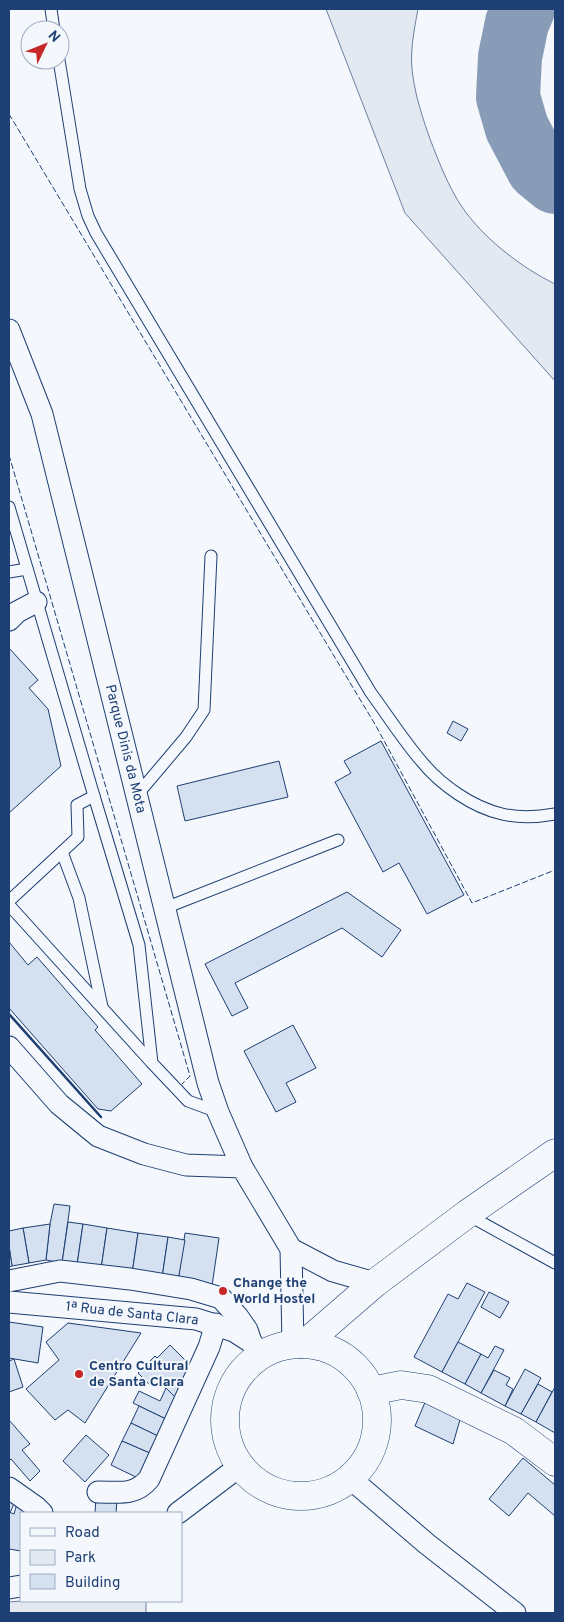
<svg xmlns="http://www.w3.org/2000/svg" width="564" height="1622" font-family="Overpass,sans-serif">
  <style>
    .green { fill: #e3e9f0; stroke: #687fa3 }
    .parking { fill: #e3e8f0; stroke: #687fa3 }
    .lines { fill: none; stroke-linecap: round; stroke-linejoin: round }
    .taxiway { stroke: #889bb7; stroke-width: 64 }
    .building { fill: #d5e0f0; stroke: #1d3f73 }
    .lane-casing { stroke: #1d3f73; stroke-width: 13 }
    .street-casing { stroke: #1d3f73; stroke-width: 23 }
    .secondary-casing { stroke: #1d3f73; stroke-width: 29 }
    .lane { stroke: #f4f7fb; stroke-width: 11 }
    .street { stroke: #f4f7fb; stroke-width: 21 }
    .secondary { stroke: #f4f7fb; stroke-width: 28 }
    .fence { stroke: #1d3f73; stroke-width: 1; stroke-dasharray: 6 2.5; stroke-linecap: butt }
    .wall { stroke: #1d3f73; stroke-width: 2.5 }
    .poi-dot { fill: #c62828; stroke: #f4f7fb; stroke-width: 2 }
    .labels { text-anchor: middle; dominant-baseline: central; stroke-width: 4; stroke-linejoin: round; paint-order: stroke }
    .street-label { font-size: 14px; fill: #1d3f73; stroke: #f4f7fb }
    .poi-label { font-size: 14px; font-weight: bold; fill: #1d3f73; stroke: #f4f7fb; text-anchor: start }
  </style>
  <rect width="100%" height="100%" fill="#f4f7fb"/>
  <!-- green -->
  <path class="green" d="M 326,9 L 418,9 C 414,31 409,54 413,77 C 416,98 423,119 430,139 C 439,162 448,186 462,207 C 483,238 522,268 555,284 L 555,381 L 405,213 Z"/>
  <!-- parking -->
  <path class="parking" d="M 21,1601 L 146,1601 L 146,1613 L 9,1613 L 9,1602 Z"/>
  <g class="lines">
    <!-- taxiway -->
    <path class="taxiway" d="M 523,9 L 517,23 L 510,57 L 508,97 L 517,128 L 538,168 L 555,182"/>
  </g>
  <!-- building -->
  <g class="building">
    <path d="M 9,648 L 38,680 L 29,688 L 48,709 L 61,766 L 9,813 Z"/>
    <path d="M 453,721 L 468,729 L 461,741 L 447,733 Z"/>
    <path d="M 381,741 L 464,895 L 427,914 L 399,863 L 383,872 L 335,782 L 351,773 L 344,761 Z"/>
    <path d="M 279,761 L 288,797 L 185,821 L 177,786 Z"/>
    <path d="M 347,892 L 401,930 L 382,957 L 342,928 L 235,983 L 248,1008 L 232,1016 L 205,964 Z"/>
    <path d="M 9,942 L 28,965 L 37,957 L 98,1027 L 95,1030 L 142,1084 L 111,1111 L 98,1109 L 9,1008 Z"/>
    <path d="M 293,1025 L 316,1068 L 286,1083 L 296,1102 L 276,1112 L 244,1051 Z"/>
    <path d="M 54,1204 L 70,1206 L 62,1263 L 46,1260 L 50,1224 Z"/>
    <path d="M 68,1222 L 83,1224 L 77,1265 L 62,1263 Z"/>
    <path d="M 50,1224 L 46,1260 L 29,1263 L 23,1228 Z"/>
    <path d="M 83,1224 L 107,1228 L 101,1269 L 77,1265 Z"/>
    <path d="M 23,1228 L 29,1263 L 12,1266 L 9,1246 L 9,1231 Z"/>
    <path d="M 107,1228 L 138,1233 L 132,1274 L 101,1269 Z"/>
    <path d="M 138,1233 L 168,1237 L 162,1278 L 132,1274 Z"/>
    <path d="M 185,1233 L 219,1238 L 212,1286 L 178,1281 Z"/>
    <path d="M 168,1237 L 185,1240 L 178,1281 L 162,1278 Z"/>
    <path d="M 9,1246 L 12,1266 L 9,1267 Z"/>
    <path d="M 467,1283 L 485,1292 L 442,1372 L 414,1357 L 448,1294 L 458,1299 Z"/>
    <path d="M 489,1292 L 509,1302 L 500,1318 L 481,1307 Z"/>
    <path d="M 9,1322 L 43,1327 L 38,1363 L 9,1358 Z"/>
    <path d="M 68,1323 L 141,1333 L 85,1423 L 68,1410 L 55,1420 L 26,1389 L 59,1360 L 46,1342 Z"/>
    <path d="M 458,1342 L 481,1354 L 465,1384 L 442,1372 Z"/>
    <path d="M 170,1345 L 192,1367 L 178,1400 L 158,1381 L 152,1387 L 138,1373 L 155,1356 L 157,1358 Z"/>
    <path d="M 495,1346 L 504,1350 L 481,1393 L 465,1384 L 481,1354 L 488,1358 Z"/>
    <path d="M 14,1359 L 23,1387 L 9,1392 L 9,1361 Z"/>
    <path d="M 525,1369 L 541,1378 L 521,1414 L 505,1406 Z"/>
    <path d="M 494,1370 L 510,1378 L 506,1385 L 513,1389 L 505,1406 L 481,1393 Z"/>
    <path d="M 538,1384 L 552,1392 L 536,1422 L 521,1414 Z"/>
    <path d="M 555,1387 L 555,1433 L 536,1422 Z"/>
    <path d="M 166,1388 L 178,1400 L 168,1420 L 133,1403 L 139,1391 L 160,1401 Z"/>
    <path d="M 426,1400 L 461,1416 L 453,1444 L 415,1426 Z"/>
    <path d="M 139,1406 L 168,1420 L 160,1437 L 131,1423 Z"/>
    <path d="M 9,1420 L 30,1444 L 22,1450 L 40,1471 L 30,1481 L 11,1459 L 9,1461 Z"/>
    <path d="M 131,1423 L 160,1437 L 152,1454 L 122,1441 Z"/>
    <path d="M 86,1435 L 109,1455 L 85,1482 L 63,1461 Z"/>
    <path d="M 122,1441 L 152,1454 L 140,1479 L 111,1465 Z"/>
    <path d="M 523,1458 L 555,1485 L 555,1516 L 528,1493 L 509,1516 L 489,1499 Z"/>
    <path d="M 9,1490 L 18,1494 L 10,1513 L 9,1512 Z"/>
    <path d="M 96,1497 L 117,1500 L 116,1513 L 95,1513 Z"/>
    <path d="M 18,1500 L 33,1513 L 21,1513 L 21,1551 L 9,1549 L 9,1512 L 14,1514 Z"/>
  </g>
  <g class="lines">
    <defs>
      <g id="lane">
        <path d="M 51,9 L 54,30"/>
        <path d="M 59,60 L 80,189 L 88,216 L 96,233 L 371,693 C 388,716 403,740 422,762 C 441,785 472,807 502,814 C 519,818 538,817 555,814"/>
        <path d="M 9,507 L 94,796 L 77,805 L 78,837 L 9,901"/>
        <path d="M 9,572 L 27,569"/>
        <path d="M 137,795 L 186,737 L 204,710 L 211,556"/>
        <path d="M 94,796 L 139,945 L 152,1063 L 188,1101 L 218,1112"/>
        <path d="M 62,852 L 79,898 L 102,1007"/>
        <path d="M 9,905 L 152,1063"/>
        <path d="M 165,908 L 338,840"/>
        <path d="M 468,1215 L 555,1263"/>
      </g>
      <g id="street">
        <path d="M 9,330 L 42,414 L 208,1083 L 218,1112 L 242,1167"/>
        <path d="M 9,620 L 17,612 L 36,602"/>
        <path d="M 9,1047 L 59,1104 L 98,1136 L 144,1154 L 186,1165 L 242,1167 L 291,1249 L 293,1344"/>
        <path d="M 291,1249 L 333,1271 L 375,1283"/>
        <path d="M 9,1281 L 60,1271 L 130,1279 L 191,1289 L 221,1298 L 238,1317 L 247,1330 L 251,1342"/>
        <path d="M 9,1302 L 196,1319 L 234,1331 L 251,1342 L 261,1355"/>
        <path d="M 351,1479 L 427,1544 L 515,1613"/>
        <path d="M 9,1488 L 36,1507 L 42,1513"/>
        <path d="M 98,1492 C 119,1492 135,1496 149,1479 L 209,1347 L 216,1324"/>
        <path d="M 178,1513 L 240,1466"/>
        <path d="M 9,1588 L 21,1586"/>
      </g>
      <g id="secondary">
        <path d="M 301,1344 L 309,1340 L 375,1283 L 467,1214 L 555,1153"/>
        <circle cx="301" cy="1420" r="76"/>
        <path d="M 371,1391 L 401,1385 L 428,1389 L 514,1431 L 555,1462"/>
      </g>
    </defs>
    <!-- lane casing -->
    <use href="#lane" class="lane-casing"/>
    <!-- street casing -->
    <use href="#street" class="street-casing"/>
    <!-- secondary casing -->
    <use href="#secondary" class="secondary-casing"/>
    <!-- lane -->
    <use href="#lane" class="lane"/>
    <!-- street -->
    <use href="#street" class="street"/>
    <!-- secondary -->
    <use href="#secondary" class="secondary"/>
    <!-- fence -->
    <g class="fence">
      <path d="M 9,114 L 376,726 L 472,903 L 555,870"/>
      <path d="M 9,455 L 190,1076 L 182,1084"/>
    </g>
    <!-- wall -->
    <path class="wall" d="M 9,1014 L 101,1117"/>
  </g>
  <!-- markers -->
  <g class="poi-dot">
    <circle cx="223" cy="1291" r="5"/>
    <circle cx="79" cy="1374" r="5"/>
  </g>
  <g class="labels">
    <!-- street labels -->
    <g class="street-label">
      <text transform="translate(125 749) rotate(76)">Parque Dinis da Mota</text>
      <text transform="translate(132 1314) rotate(6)">1ª Rua de Santa Clara</text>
    </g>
    <!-- poi labels -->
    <g class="poi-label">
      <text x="233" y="1283">Change the<tspan x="233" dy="16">World Hostel</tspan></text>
      <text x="89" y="1366">Centro Cultural<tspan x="89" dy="16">de Santa Clara</tspan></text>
    </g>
  </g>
  <!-- border -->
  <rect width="564" height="1622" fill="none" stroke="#1d3f73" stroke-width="20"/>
  <!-- legend -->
  <rect x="20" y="1512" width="162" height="90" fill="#f4f7fb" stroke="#9eadc5"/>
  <rect x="30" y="1528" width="25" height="8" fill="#f4f7fb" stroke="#9eadc5"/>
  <text x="65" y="1537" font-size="15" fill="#1d3f73">Road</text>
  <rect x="30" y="1550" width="25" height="15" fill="#e3e9f0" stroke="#9eadc5"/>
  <text x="65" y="1562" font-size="15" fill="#1d3f73">Park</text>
  <rect x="30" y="1574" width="25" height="15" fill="#d5e0f0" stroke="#9eadc5"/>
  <text x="65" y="1587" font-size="15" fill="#1d3f73">Building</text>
  <!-- north arrow -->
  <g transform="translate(45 45) rotate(47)"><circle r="24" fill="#f4f7fb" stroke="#9eadc5"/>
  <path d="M0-4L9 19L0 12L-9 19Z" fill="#c62828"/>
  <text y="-8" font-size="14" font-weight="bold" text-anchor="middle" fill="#1d3f73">N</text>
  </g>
</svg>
